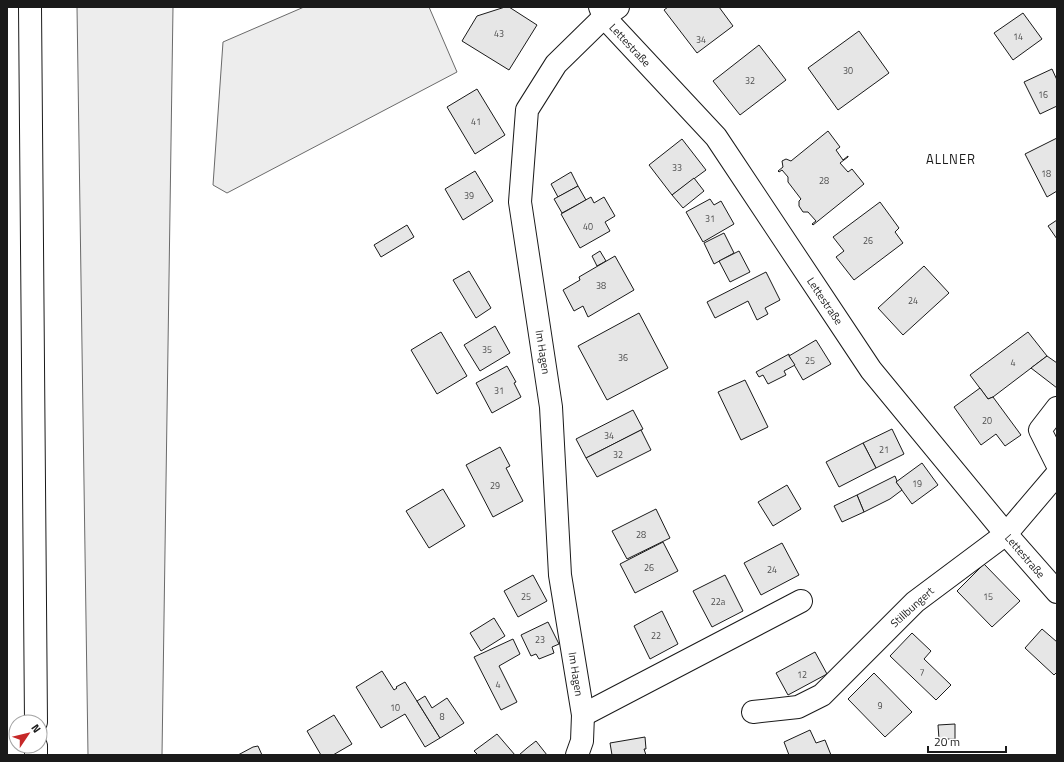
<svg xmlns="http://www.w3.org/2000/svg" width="1064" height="762" font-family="'Titillium Web',sans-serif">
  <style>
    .built { fill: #ededed; stroke: #6a6a6a }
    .building { fill: #e6e6e6; stroke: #1a1a1a }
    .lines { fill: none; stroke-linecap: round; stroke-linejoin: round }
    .street-casing { stroke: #1a1a1a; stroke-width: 24 }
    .highway-casing { stroke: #1a1a1a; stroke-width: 24 }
    .street { stroke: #fff; stroke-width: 22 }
    .highway { stroke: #fff; stroke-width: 22 }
    .labels { text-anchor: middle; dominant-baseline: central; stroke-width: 3; stroke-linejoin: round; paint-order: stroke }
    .number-label { font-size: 9px; fill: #4d4d4d }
    .street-label { font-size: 11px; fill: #1a1a1a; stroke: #fff }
    .quarter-label { font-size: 13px; letter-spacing: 1px; fill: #1a1a1a; stroke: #fff }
  </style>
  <rect width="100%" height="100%" fill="#fff"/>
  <!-- built -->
  <g class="built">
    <path d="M 77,7 L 173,7 L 162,755 L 88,755 Z"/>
    <path d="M 304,7 L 429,7 L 457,72 L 227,193 L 213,185 L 223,42 Z"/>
  </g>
  <!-- building -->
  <g class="building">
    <path d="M 505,7 L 509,7 L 537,25 L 509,70 L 462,41 L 477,16 Z"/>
    <path d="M 668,7 L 719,7 L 733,26 L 697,53 L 664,10 Z"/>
    <path d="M 1023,13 L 1042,39 L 1013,60 L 994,33 Z"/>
    <path d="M 859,31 L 889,73 L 838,110 L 808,68 Z"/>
    <path d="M 759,45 L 786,80 L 740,115 L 713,81 Z"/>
    <path d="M 1052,69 L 1057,80 L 1057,106 L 1040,114 L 1024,82 Z"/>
    <path d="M 477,89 L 505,135 L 475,154 L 447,107 Z"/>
    <path d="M 828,131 L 840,147 L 836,150 L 843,160 L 848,156 L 848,157 L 840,163 L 848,172 L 852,169 L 864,184 L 813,225 L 812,224 L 816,221 L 808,212 L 803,212 L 799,206 L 799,201 L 801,199 L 788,182 L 788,177 L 782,170 L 779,172 L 778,171 L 783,167 L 782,161 L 786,159 L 791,161 Z"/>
    <path d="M 1057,138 L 1057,191 L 1047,197 L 1025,154 Z"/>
    <path d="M 682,139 L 706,170 L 672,195 L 649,165 Z"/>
    <path d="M 475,171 L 493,201 L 463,220 L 445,189 Z"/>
    <path d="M 571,172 L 578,186 L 558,197 L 551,184 Z"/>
    <path d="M 694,178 L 704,191 L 683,208 L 672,195 Z"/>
    <path d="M 578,186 L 586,200 L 562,213 L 554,199 Z"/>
    <path d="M 591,197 L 594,203 L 604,197 L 615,216 L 605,222 L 610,231 L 580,248 L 561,214 Z"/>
    <path d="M 710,199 L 714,205 L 721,201 L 734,224 L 703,242 L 686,212 Z"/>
    <path d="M 880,202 L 899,228 L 895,232 L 903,243 L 854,280 L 836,257 L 844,251 L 833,237 Z"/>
    <path d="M 1057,220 L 1057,239 L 1048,226 Z"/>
    <path d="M 407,225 L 414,237 L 381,257 L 374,245 Z"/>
    <path d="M 724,233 L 734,253 L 714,264 L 704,243 Z"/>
    <path d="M 600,251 L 606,261 L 597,266 L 592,256 Z"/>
    <path d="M 739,251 L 750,272 L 730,282 L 719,261 Z"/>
    <path d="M 615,256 L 634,290 L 588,317 L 583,306 L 574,311 L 563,290 L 580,280 L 579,277 Z"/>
    <path d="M 924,266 L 949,293 L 903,335 L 878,308 Z"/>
    <path d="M 469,271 L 491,308 L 476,318 L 453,280 Z"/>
    <path d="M 766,272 L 780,300 L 765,308 L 768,314 L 757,320 L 748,301 L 715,318 L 707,302 Z"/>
    <path d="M 639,313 L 668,368 L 607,400 L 578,346 Z"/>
    <path d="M 495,326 L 510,353 L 480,371 L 464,345 Z"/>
    <path d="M 441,332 L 467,376 L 437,394 L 411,350 Z"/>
    <path d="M 1028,332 L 1047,356 L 993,397 L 988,399 L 970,375 Z"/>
    <path d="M 816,340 L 831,364 L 803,380 L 789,356 Z"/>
    <path d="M 789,354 L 789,356 L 795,365 L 784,371 L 786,375 L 768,384 L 763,375 L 759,377 L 756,372 Z"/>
    <path d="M 1047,356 L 1057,363 L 1057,388 L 1031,368 Z"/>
    <path d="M 507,366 L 516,382 L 514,383 L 521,397 L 492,413 L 476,383 Z"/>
    <path d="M 745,380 L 768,427 L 741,440 L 718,392 Z"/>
    <path d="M 980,388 L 988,399 L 993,397 L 1021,435 L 1005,446 L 996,434 L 981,445 L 954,407 Z"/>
    <path d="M 633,410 L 643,429 L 586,458 L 576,439 Z"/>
    <path d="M 892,429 L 904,454 L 876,468 L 863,443 Z"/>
    <path d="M 641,430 L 651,450 L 597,477 L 586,458 Z"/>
    <path d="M 863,443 L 876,468 L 839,487 L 826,462 Z"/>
    <path d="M 500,447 L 510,466 L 506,468 L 523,501 L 493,517 L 466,465 Z"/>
    <path d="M 922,463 L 938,485 L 912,504 L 896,482 Z"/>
    <path d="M 895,476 L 897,481 L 896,482 L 902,490 L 890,499 L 864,512 L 857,495 Z"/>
    <path d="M 787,485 L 801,509 L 773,526 L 758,502 Z"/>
    <path d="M 443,489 L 465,526 L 429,548 L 406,511 Z"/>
    <path d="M 857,495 L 864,512 L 842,522 L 834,506 Z"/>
    <path d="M 656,509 L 670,538 L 627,559 L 612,531 Z"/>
    <path d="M 663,542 L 678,571 L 635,593 L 620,564 Z"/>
    <path d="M 782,543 L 799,575 L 761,595 L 744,563 Z"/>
    <path d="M 984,564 L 1020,601 L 992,627 L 957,591 Z"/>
    <path d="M 533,575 L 547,601 L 518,617 L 504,591 Z"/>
    <path d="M 725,575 L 743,611 L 712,627 L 693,591 Z"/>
    <path d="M 662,611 L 678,644 L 650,659 L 634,626 Z"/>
    <path d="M 494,618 L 505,636 L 481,651 L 470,633 Z"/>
    <path d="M 548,622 L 559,644 L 552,647 L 554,653 L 539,659 L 536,654 L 531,656 L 521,635 Z"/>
    <path d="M 1042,629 L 1057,642 L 1057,672 L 1054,675 L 1025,648 Z"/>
    <path d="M 912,633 L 931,651 L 924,659 L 951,685 L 936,700 L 890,656 Z"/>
    <path d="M 513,639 L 520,654 L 499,666 L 517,702 L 501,710 L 474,657 Z"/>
    <path d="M 815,652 L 827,674 L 788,695 L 776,673 Z"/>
    <path d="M 382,671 L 394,690 L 397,688 L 396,687 L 405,682 L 440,738 L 425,747 L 405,714 L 381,728 L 356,687 Z"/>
    <path d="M 874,673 L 912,712 L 885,737 L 848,699 Z"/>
    <path d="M 425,696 L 432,708 L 447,698 L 464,723 L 440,738 L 417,701 Z"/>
    <path d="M 334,715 L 352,744 L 333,755 L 321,755 L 307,731 Z"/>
    <path d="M 955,724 L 955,739 L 939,739 L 938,725 Z"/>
    <path d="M 810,730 L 816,743 L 825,740 L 831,755 L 789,755 L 784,742 Z"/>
    <path d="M 497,734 L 515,755 L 478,755 L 474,751 Z"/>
    <path d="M 645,737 L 646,749 L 644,749 L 646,755 L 612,755 L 610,743 Z"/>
    <path d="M 536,741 L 547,755 L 519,755 L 527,748 Z"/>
    <path d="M 258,746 L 262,755 L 238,755 L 253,747 Z"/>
  </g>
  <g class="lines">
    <defs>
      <g id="street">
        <path d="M 600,7 L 604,17 L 716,137 L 871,370 L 1006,534 L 1057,592"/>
        <path d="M 1057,408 L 1040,430 L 1057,464"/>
        <path d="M 753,712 L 798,707 L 822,695 L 915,602 L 1006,534 L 1057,474"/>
        <path d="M 583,715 L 801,601"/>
        <path d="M 577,755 L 582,741 L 583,715 L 560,575 L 551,407 L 520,202 L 527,110 L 556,64 L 604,17 L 618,7"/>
      </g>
      <g id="highway">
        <path d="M 30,7 L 36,722"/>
        <path d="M 36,746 L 36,755"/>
      </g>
    </defs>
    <!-- street casing -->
    <use href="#street" class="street-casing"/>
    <!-- highway casing -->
    <use href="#highway" class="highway-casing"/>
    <!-- street -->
    <use href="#street" class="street"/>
    <!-- highway -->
    <use href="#highway" class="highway"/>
  </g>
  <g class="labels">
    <!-- number labels -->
    <g class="number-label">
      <text x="499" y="33">43</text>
      <text x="1018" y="36">14</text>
      <text x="701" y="39">34</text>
      <text x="848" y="70">30</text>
      <text x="750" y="80">32</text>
      <text x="1043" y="94">16</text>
      <text x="476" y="121">41</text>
      <text x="677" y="167">33</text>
      <text x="1046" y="173">18</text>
      <text x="824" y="180">28</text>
      <text x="469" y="195">39</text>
      <text x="710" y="218">31</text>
      <text x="588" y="226">40</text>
      <text x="868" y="240">26</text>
      <text x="601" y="285">38</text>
      <text x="913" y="300">24</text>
      <text x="487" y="349">35</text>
      <text x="623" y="357">36</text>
      <text x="810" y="360">25</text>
      <text x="1013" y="362">4</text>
      <text x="499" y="390">31</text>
      <text x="987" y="420">20</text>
      <text x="609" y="435">34</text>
      <text x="884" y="449">21</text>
      <text x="618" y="454">32</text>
      <text x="917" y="483">19</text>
      <text x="495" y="485">29</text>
      <text x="641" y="534">28</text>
      <text x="649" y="567">26</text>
      <text x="772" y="569">24</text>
      <text x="526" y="596">25</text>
      <text x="988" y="596">15</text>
      <text x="718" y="601">22a</text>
      <text x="656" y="635">22</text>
      <text x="540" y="639">23</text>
      <text x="922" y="672">7</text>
      <text x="802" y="674">12</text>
      <text x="498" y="684">4</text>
      <text x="880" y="705">9</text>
      <text x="395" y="707">10</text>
      <text x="442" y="716">8</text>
    </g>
    <!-- street labels -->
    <g class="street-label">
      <text transform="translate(630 45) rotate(47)">Lettestraße</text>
      <text transform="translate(825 301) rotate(56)">Lettestraße</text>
      <text transform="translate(543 352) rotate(81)">Im Hagen</text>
      <text transform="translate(1025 556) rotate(49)">Lettestraße</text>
      <text transform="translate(912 607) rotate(-42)">Stillbungert</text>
      <text transform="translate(576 674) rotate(81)">Im Hagen</text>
    </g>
    <!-- quarter labels -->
    <g class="quarter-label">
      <text x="951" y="159">ALLNER</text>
    </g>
  </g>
  <!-- border -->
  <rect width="1064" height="762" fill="none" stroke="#1a1a1a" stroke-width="16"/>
  <!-- north arrow -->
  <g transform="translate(28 734) rotate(55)"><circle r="19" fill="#ffffff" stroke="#a3a3a3"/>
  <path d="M0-3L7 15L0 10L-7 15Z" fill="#c62828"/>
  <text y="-6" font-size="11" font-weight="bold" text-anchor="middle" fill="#1a1a1a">N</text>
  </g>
  <!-- scale -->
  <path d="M928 746v6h78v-6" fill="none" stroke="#1a1a1a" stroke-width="2"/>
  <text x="934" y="746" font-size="12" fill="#1a1a1a" stroke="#ffffff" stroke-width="3" paint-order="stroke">20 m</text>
</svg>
